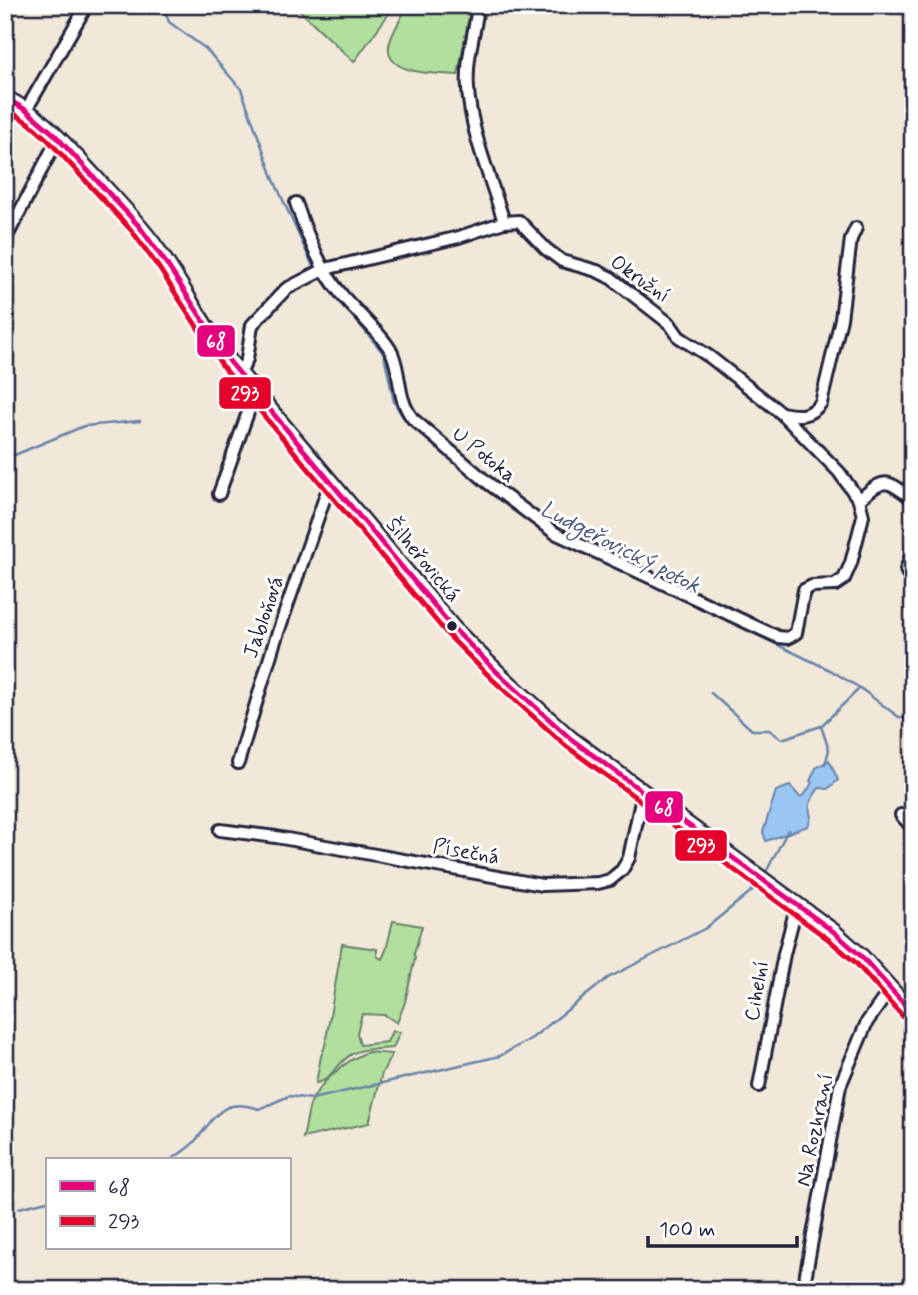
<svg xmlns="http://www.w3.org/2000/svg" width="918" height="1295" font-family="Mynerve,sans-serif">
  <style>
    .green { fill: #b0df9e; stroke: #69806c; stroke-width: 2 }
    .water { fill: #99c6f3; stroke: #6984a9; stroke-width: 2 }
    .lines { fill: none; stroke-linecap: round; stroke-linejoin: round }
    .stream { stroke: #6984a9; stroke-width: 2.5 }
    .street-casing { stroke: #22223b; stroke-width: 16 }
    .secondary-casing { stroke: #22223b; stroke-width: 19 }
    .street { stroke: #fff; stroke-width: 10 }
    .secondary { stroke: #fff; stroke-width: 14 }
    .bus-1-casing { stroke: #fff; stroke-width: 10 }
    .bus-2-casing { stroke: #fff; stroke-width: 10 }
    .bus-1 { stroke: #e5007d; stroke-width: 5 }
    .bus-2 { stroke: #e4002b; stroke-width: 5 }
    .bus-dot { fill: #22223b; stroke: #fff; stroke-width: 2.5 }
    .labels { text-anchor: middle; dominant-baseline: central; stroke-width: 6; stroke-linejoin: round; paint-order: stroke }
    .street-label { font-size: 21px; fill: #22223b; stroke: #fff }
    .water-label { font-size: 23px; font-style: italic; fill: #4c5b7b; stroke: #fff }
    .line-badge { stroke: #fff; stroke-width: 2.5 }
    .badge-label { font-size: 19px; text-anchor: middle; font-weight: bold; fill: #fff }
  </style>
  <rect width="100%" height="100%" fill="#f1e8da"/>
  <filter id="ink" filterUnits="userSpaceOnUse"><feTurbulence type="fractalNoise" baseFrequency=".0143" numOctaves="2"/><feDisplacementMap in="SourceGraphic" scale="14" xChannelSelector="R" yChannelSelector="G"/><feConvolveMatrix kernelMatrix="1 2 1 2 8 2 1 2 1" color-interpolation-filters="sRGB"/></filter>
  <g filter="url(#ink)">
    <!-- green -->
    <g class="green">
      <path d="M 294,5 L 395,5 L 354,62 Z"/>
      <path d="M 407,5 L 471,5 L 458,75 C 439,73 385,76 389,46 C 390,36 403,16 407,5 Z"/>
      <path d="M 393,921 L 422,926 L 414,954 L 415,958 L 405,1002 L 397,1023 L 385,1015 L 362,1014 L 357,1033 L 360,1045 L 387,1042 L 392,1031 L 400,1032 L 393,1048 C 379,1050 364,1047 352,1054 C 339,1061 329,1082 316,1083 L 321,1056 L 325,1046 L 342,944 L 377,949 L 377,956 L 382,959 L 386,950 Z"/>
      <path d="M 368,1052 L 392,1054 L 382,1073 L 369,1123 L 303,1138 C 306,1127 307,1115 310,1105 C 317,1084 347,1059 368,1052 Z"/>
    </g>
    <!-- water -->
    <path class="water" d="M 829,760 L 838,780 L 828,789 L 819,788 C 812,798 807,804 811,817 L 808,826 L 766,841 L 763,832 L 776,791 L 790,786 L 800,797 L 805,794 L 812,783 L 810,781 L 816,768 Z"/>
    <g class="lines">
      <!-- stream -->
      <g class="stream">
        <path d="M 166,5 L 165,11 L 169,22 L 206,49 L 241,89 L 274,180 L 314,269"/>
        <path d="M 320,277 L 384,354 L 394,402 L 403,417 L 412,425"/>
        <path d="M 427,438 L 490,492 L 545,532"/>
        <path d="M 5,459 L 84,426 L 140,421"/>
        <path d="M 598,559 L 830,670 L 860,688 L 900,718 L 913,718"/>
        <path d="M 711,693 L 752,730 L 769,730 L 782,739 L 821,726"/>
        <path d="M 825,764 L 829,750 L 821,726 L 860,688"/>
        <path d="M 765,874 L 788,830"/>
        <path d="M 170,1160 C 179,1154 190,1148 196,1140 C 217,1115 222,1097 259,1109 L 289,1096 L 312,1099 L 500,1056 L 532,1038 L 608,978 L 706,928 L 759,885"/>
        <path d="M 19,1208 L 47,1201"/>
      </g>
      <defs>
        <g id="street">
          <path d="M 478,5 C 476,27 469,48 468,69 C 464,118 490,175 504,222"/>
          <path d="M 26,110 L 87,5"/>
          <path d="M 5,240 L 58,138"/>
          <path d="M 240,374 L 247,359 L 252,325 L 286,289 L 325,269 L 459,237 L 504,222 L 519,221 L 546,249 L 562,261 L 597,271 L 611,278 L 670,324 L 679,337 L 710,357 L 781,413 L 839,472 L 859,500 L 863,516 L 851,563 L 844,579 L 835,585 L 812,586 L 804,590 L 796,633 L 788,638 L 778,637 L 555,533 L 488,483 L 413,419 C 396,397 402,377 392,353 C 384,336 355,311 342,295 C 320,269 307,235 296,203"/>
          <path d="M 781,413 C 798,416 809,418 821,403 L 841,319 L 851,239 L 856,228"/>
          <path d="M 219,494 L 251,404 L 258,396"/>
          <path d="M 859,500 C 886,476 886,480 913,499"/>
          <path d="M 913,550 L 906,570 L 913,584"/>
          <path d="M 238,763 L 274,644 L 326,494 L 334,487"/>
          <path d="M 901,815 L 913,828"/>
          <path d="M 220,830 L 276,837 L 542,885 L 598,883 L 610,880 L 622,870 L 629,858 L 643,792"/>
          <path d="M 759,1086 L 784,954 L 797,904"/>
          <path d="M 803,1290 L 840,1086 L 867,1022 L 891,988"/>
        </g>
        <path id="secondary" d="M 5,98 C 35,112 57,136 79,160 C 105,189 134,217 157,249 C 183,286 202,326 230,362 L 454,629 L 499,674 L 571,739 L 834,932 L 862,957 L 913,1014"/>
      </defs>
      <!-- street casing -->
      <use href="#street" class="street-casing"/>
      <!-- secondary casing -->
      <use href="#secondary" class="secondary-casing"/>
      <!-- street -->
      <use href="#street" class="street"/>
      <!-- secondary -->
      <use href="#secondary" class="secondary"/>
      <defs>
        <path id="bus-1" d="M 5,98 L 26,110 L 54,134 L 139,226 L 166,263 L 230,362 L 454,629 L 499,674 L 571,739 L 834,932 L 862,957 L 913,1014"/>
        <path id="bus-2" d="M 5,108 L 30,124 L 48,140 L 132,231 L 159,268 L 223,367 L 448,635 L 493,680 L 566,746 L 828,939 L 856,963 L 906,1020"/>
      </defs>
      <!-- bus-1 casing -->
      <use href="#bus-1" class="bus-1-casing"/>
      <!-- bus-2 casing -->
      <use href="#bus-2" class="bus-2-casing"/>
      <!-- bus-1 -->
      <use href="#bus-1" class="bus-1"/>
      <!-- bus-2 -->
      <use href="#bus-2" class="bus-2"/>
    </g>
  </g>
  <!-- markers -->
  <circle class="bus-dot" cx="452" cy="626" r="6"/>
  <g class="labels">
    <!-- street labels -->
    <g class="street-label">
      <text transform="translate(640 279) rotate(35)">Okružní</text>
      <text transform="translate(484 455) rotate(39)">U Potoka</text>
      <text transform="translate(423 560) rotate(50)">Šilheřovická</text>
      <text transform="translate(264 617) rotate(-71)">Jabloňová</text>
      <text transform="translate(466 852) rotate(10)">Písečná</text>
      <text transform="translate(757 991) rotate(-80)">Cihelní</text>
      <text transform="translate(815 1130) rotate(-78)">Na Rozhraní</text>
    </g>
    <!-- water labels -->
    <g class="water-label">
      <text transform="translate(620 548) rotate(27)">Ludgeřovický potok</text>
    </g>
  </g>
  <g class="line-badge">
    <rect x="196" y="324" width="40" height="34" rx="7" fill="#e5007d"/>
    <rect x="218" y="376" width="54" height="34" rx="7" fill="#e4002b"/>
    <rect x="644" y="790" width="40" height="34" rx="7" fill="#e5007d"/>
    <rect x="674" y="829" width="54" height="33" rx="7" fill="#e4002b"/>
  </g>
  <g class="badge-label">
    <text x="216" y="348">68</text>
    <text x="245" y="400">293</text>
    <text x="664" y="814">68</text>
    <text x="701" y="852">293</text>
  </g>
  <!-- margin -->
  <rect width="918" height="1295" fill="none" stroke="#fff" stroke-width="28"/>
  <rect x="14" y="14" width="890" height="1267" fill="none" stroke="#22223b" stroke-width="2.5" filter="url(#ink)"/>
  <!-- legend -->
  <rect x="46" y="1158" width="245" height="91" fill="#ffffff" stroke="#a7a7b1" stroke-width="2"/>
  <rect x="60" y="1181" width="35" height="10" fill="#e5007d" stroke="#a7a7b1" stroke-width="2"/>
  <text x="108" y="1194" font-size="21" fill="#22223b">68</text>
  <rect x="60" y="1216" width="35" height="10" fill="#e4002b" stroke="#a7a7b1" stroke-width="2"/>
  <text x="108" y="1228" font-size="21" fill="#22223b">293</text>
  <!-- scale -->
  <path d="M648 1236v10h149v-10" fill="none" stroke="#22223b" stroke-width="3.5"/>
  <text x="659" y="1236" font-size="21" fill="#22223b" stroke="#ffffff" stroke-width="5" paint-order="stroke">100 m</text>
</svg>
